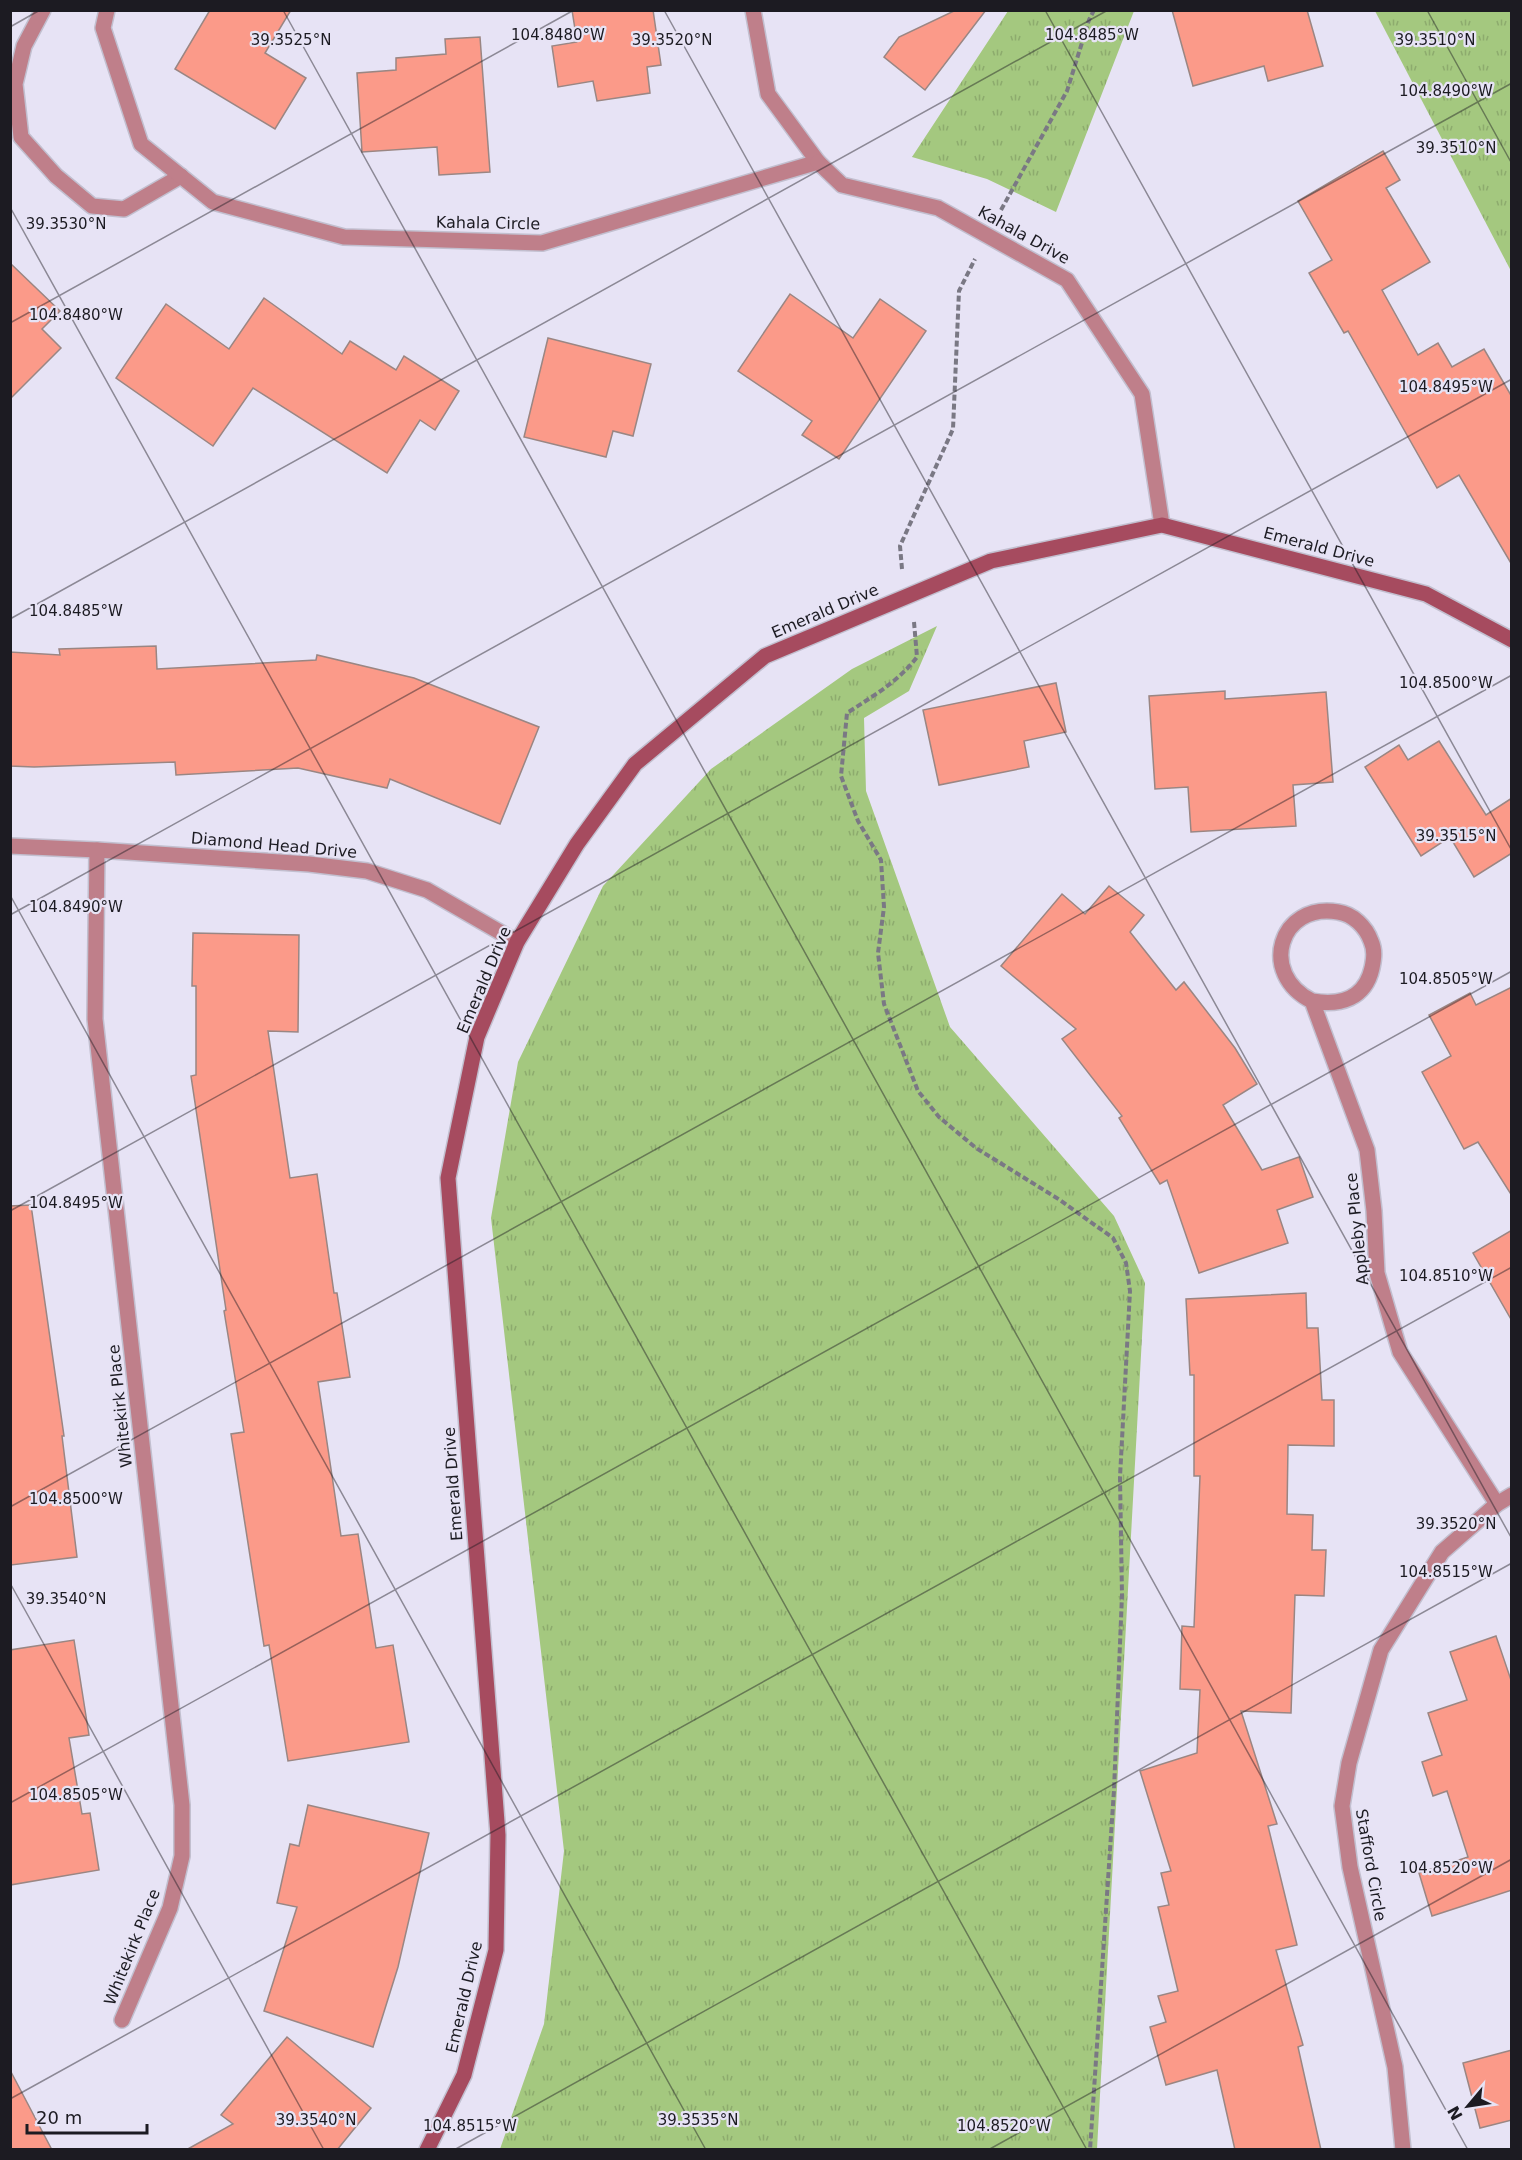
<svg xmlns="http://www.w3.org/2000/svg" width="1522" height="2160" font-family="'DejaVu Sans',sans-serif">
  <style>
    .grass { fill: url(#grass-tufts) }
    .building { fill: #fb9a89; stroke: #9a8683; stroke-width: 1.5 }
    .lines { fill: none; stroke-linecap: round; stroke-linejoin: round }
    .street-casing { stroke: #c2bfcf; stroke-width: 18 }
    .secondary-casing { stroke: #c2bfcf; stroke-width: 18 }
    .path { stroke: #7a7884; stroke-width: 4; stroke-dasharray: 6 3; stroke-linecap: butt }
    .street { stroke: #bf7f8a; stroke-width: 15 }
    .secondary { stroke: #a64b5f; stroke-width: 15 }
    .ticks { fill: none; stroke: #1c1b22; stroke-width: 1.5; stroke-opacity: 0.45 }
    .labels { text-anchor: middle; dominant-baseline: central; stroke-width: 4.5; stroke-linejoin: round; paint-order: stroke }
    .street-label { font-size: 16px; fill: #1c1b22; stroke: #e7e3f5 }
    .ticks-label { font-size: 15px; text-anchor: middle; fill: #1c1b22; stroke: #e7e3f5; stroke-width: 4.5; stroke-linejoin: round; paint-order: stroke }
  </style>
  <defs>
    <pattern id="grass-tufts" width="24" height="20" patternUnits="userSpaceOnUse" patternTransform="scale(1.5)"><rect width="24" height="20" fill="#a4c87f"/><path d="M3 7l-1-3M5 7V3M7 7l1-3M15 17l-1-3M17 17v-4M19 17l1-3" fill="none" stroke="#8dab6d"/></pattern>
  </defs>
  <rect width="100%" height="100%" fill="#e7e3f5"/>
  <!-- grass -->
  <g class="grass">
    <path d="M 1008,11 L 1134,11 L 1056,212 L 987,179 L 912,157 Z"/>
    <path d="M 1375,11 L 1511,11 L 1511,271 Z"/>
    <path d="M 937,626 L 909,691 L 864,718 L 866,791 L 950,1027 L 1114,1216 L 1145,1283 L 1097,2149 L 500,2149 L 544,2024 L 564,1851 L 491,1218 L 518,1062 L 603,886 L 711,769 L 852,669 Z"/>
  </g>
  <!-- building -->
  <g class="building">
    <path d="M 210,10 L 291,10 L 265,53 L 306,78 L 275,129 L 175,69 Z"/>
    <path d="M 572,10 L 653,10 L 661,65 L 647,67 L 650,93 L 597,101 L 593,81 L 558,87 L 552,46 L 577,42 Z"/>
    <path d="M 956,10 L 986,10 L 925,90 L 884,57 L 899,37 Z"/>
    <path d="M 1172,10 L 1307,10 L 1323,66 L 1268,81 L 1264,66 L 1193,86 Z"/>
    <path d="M 480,37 L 490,172 L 439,175 L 437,147 L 362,152 L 357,73 L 396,70 L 396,58 L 446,54 L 445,39 Z"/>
    <path d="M 1383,151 L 1400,180 L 1386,188 L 1430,262 L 1382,290 L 1418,355 L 1438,343 L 1452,367 L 1484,349 L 1512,397 L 1512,565 L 1459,475 L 1437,488 L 1348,331 L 1344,333 L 1309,273 L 1332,260 L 1298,201 Z"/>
    <path d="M 10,263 L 60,311 L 42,329 L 61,348 L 10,399 Z"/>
    <path d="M 790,294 L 853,338 L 880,299 L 926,331 L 839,459 L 802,435 L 812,421 L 738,371 Z"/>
    <path d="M 264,298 L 342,354 L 350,341 L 396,370 L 404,356 L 459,391 L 435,430 L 420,420 L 387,473 L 253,388 L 213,446 L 116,378 L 166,304 L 229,349 Z"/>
    <path d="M 548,338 L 651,364 L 633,436 L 613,431 L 606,457 L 524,437 Z"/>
    <path d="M 156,646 L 157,669 L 316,660 L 317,655 L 414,678 L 539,727 L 500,824 L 390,779 L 387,788 L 298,768 L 176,775 L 175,762 L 34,767 L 10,766 L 10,652 L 60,655 L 59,649 Z"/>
    <path d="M 1056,683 L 1066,732 L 1024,741 L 1029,767 L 939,785 L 923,710 Z"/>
    <path d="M 1225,691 L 1225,699 L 1326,692 L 1333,782 L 1293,785 L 1296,826 L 1191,832 L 1188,787 L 1155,789 L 1149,696 Z"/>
    <path d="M 1439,741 L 1486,815 L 1512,798 L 1512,853 L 1474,877 L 1450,837 L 1421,856 L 1365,767 L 1399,745 L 1408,760 Z"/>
    <path d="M 1109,886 L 1144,915 L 1130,932 L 1176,990 L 1184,982 L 1235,1048 L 1257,1084 L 1223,1105 L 1262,1170 L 1299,1157 L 1313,1197 L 1277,1210 L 1288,1243 L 1199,1273 L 1167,1180 L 1160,1184 L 1119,1118 L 1122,1116 L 1062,1039 L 1076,1029 L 1001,966 L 1062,894 L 1085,914 Z"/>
    <path d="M 193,933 L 299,935 L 298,1032 L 268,1031 L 290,1178 L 317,1174 L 334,1293 L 337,1293 L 350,1377 L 318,1382 L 341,1536 L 358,1534 L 376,1648 L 393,1645 L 409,1742 L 288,1761 L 269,1645 L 264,1646 L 231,1434 L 244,1432 L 224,1311 L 226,1310 L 191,1076 L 196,1075 L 196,986 L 192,986 Z"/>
    <path d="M 1512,987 L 1512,1196 L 1478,1142 L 1464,1149 L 1422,1072 L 1451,1056 L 1429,1015 L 1470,993 L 1476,1005 Z"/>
    <path d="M 31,1205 L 64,1436 L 62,1436 L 77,1557 L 11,1565 L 10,1206 Z"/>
    <path d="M 1512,1230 L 1512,1321 L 1473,1253 Z"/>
    <path d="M 1306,1293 L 1307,1328 L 1318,1328 L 1322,1400 L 1334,1400 L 1334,1446 L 1288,1445 L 1287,1514 L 1313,1515 L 1312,1550 L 1326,1550 L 1324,1596 L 1295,1595 L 1291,1713 L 1241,1711 L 1277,1824 L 1268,1826 L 1297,1945 L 1276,1950 L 1303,2045 L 1298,2047 L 1321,2150 L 1235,2150 L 1217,2070 L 1166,2085 L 1150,2027 L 1166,2022 L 1158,1996 L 1178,1991 L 1158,1907 L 1169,1905 L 1161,1873 L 1171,1871 L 1140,1771 L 1197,1753 L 1200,1690 L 1180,1689 L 1182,1626 L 1194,1627 L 1200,1476 L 1194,1476 L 1194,1375 L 1190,1375 L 1186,1299 Z"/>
    <path d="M 1496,1636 L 1512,1683 L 1512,1890 L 1432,1916 L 1419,1873 L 1468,1857 L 1447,1791 L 1433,1796 L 1422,1762 L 1442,1755 L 1428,1713 L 1467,1700 L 1450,1652 Z"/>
    <path d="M 74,1640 L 89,1735 L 69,1738 L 82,1814 L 90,1813 L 99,1870 L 10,1885 L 10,1650 Z"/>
    <path d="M 308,1805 L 429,1833 L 398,1967 L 373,2047 L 264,2011 L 297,1907 L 277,1903 L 290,1844 L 299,1846 Z"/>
    <path d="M 287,2037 L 371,2108 L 337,2150 L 186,2150 L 233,2124 L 221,2115 Z"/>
    <path d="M 1512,2050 L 1512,2120 L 1480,2128 L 1463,2063 Z"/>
    <path d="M 10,2070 L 52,2150 L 10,2150 Z"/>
  </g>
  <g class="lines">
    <defs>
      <g id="street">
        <path d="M 43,10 L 24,46 L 15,84 L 21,137 L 56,176 L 92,206 L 124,209 L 181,176"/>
        <path d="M 107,10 L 103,28 L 141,144 L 213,202 L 344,237 L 542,243 L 818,162 L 768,94 L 753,10"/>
        <path d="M 818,162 L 842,185 L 938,208 L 1067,280 L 1142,394 L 1162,525"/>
        <path d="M 10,846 L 97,850 L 309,864 L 367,871 L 427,890 L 517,942"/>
        <path d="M 97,850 L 95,1019 L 182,1805 L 182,1856 L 170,1908 L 122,2020"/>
        <path d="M 1312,1001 C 1258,974 1279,902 1338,912 C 1353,914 1366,927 1371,941 C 1375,950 1374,958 1372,968 C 1365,999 1340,1006 1312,1001 L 1367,1150 L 1374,1211 L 1377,1273 L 1400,1352 L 1497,1504"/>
        <path d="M 1403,2150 L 1395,2067 L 1350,1867 L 1342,1806 L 1349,1763 L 1381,1650 L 1442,1552 L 1497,1504 L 1512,1495"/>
      </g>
      <path id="secondary" d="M 427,2150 L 464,2075 L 496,1950 L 498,1835 L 448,1178 L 477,1037 L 517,942 L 577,844 L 635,764 L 765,656 L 991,561 L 1162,525 L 1426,594 L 1512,640"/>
    </defs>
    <!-- street casing -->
    <use href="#street" class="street-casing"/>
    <!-- secondary casing -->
    <use href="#secondary" class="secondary-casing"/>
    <!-- path -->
    <g class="path">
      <path d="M 1001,210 L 1067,91 L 1089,20 L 1094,10"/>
      <path d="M 902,569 L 900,546 L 953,429 L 959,291 L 975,259"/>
      <path d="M 914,622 L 917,657 C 898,682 873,696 847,713 L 841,776 L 858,821 L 881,860 L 884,907 L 878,953 L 884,1004 L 918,1091 L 939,1117 L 976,1148 L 1060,1200 L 1113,1238 L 1126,1263 L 1130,1291 L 1120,1477 L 1122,1595 L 1114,1790 L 1090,2150"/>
    </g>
    <!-- street -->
    <use href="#street" class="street"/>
    <!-- secondary -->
    <use href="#secondary" class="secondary"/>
  </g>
  <!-- ticks -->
  <path class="ticks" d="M 283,10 L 1468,2150M 664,10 L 1512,1539M 1045,10 L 1512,851M 1427,10 L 1512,164M 10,27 L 40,10M 10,207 L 1087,2150M 10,323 L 574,10M 10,619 L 1108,10M 10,895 L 706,2150M 10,915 L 1512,83M 10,1211 L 1512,379M 10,1507 L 1512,675M 10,1583 L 324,2150M 10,1803 L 1512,971M 10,2099 L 1512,1267M 454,2150 L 1512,1563M 988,2150 L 1512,1859"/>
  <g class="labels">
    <!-- street labels -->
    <g class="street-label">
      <text transform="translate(488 223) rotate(1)">Kahala Circle</text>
      <text transform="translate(1024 235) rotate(29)">Kahala Drive</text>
      <text transform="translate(1319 547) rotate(15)">Emerald Drive</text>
      <text transform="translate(825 611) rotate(-23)">Emerald Drive</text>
      <text transform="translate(274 845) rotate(5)">Diamond Head Drive</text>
      <text transform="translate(484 980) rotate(-67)">Emerald Drive</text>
      <text transform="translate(1357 1229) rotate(-96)">Appleby Place</text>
      <text transform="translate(120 1406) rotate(-96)">Whitekirk Place</text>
      <text transform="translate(453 1484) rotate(-94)">Emerald Drive</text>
      <text transform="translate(1371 1865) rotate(80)">Stafford Circle</text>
      <text transform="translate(132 1947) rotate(-68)">Whitekirk Place</text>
      <text transform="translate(464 1997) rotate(-77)">Emerald Drive</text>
    </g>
  </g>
  <g class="ticks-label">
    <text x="558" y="40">104.8480°W</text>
    <text x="1092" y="40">104.8485°W</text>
    <text x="291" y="45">39.3525°N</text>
    <text x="672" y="45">39.3520°N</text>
    <text x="1435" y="45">39.3510°N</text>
    <text x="1446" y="96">104.8490°W</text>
    <text x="1456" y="153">39.3510°N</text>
    <text x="66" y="229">39.3530°N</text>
    <text x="76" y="320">104.8480°W</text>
    <text x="1446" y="392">104.8495°W</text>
    <text x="76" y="616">104.8485°W</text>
    <text x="1446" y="688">104.8500°W</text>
    <text x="1456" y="841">39.3515°N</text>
    <text x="76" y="912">104.8490°W</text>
    <text x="1446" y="984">104.8505°W</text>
    <text x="76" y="1208">104.8495°W</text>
    <text x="1446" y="1281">104.8510°W</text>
    <text x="76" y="1504">104.8500°W</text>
    <text x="1456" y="1529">39.3520°N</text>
    <text x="1446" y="1577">104.8515°W</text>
    <text x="66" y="1604">39.3540°N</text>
    <text x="76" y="1800">104.8505°W</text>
    <text x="1446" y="1873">104.8520°W</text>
    <text x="316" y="2125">39.3540°N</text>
    <text x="698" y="2125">39.3535°N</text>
    <text x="470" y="2131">104.8515°W</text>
    <text x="1004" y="2131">104.8520°W</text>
  </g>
  <!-- border -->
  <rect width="1522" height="2160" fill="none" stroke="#1c1b22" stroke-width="24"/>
  <!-- north arrow -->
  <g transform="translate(1468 2106) rotate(241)" stroke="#e7e3f5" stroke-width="4.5" paint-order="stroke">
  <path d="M0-4.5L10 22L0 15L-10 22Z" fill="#1c1b22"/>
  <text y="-9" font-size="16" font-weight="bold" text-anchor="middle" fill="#1c1b22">N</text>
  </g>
  <!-- scale -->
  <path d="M27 2124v9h120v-9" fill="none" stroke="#1c1b22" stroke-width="3"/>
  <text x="36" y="2124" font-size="18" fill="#1c1b22" stroke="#e7e3f5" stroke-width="4.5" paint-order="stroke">20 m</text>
</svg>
